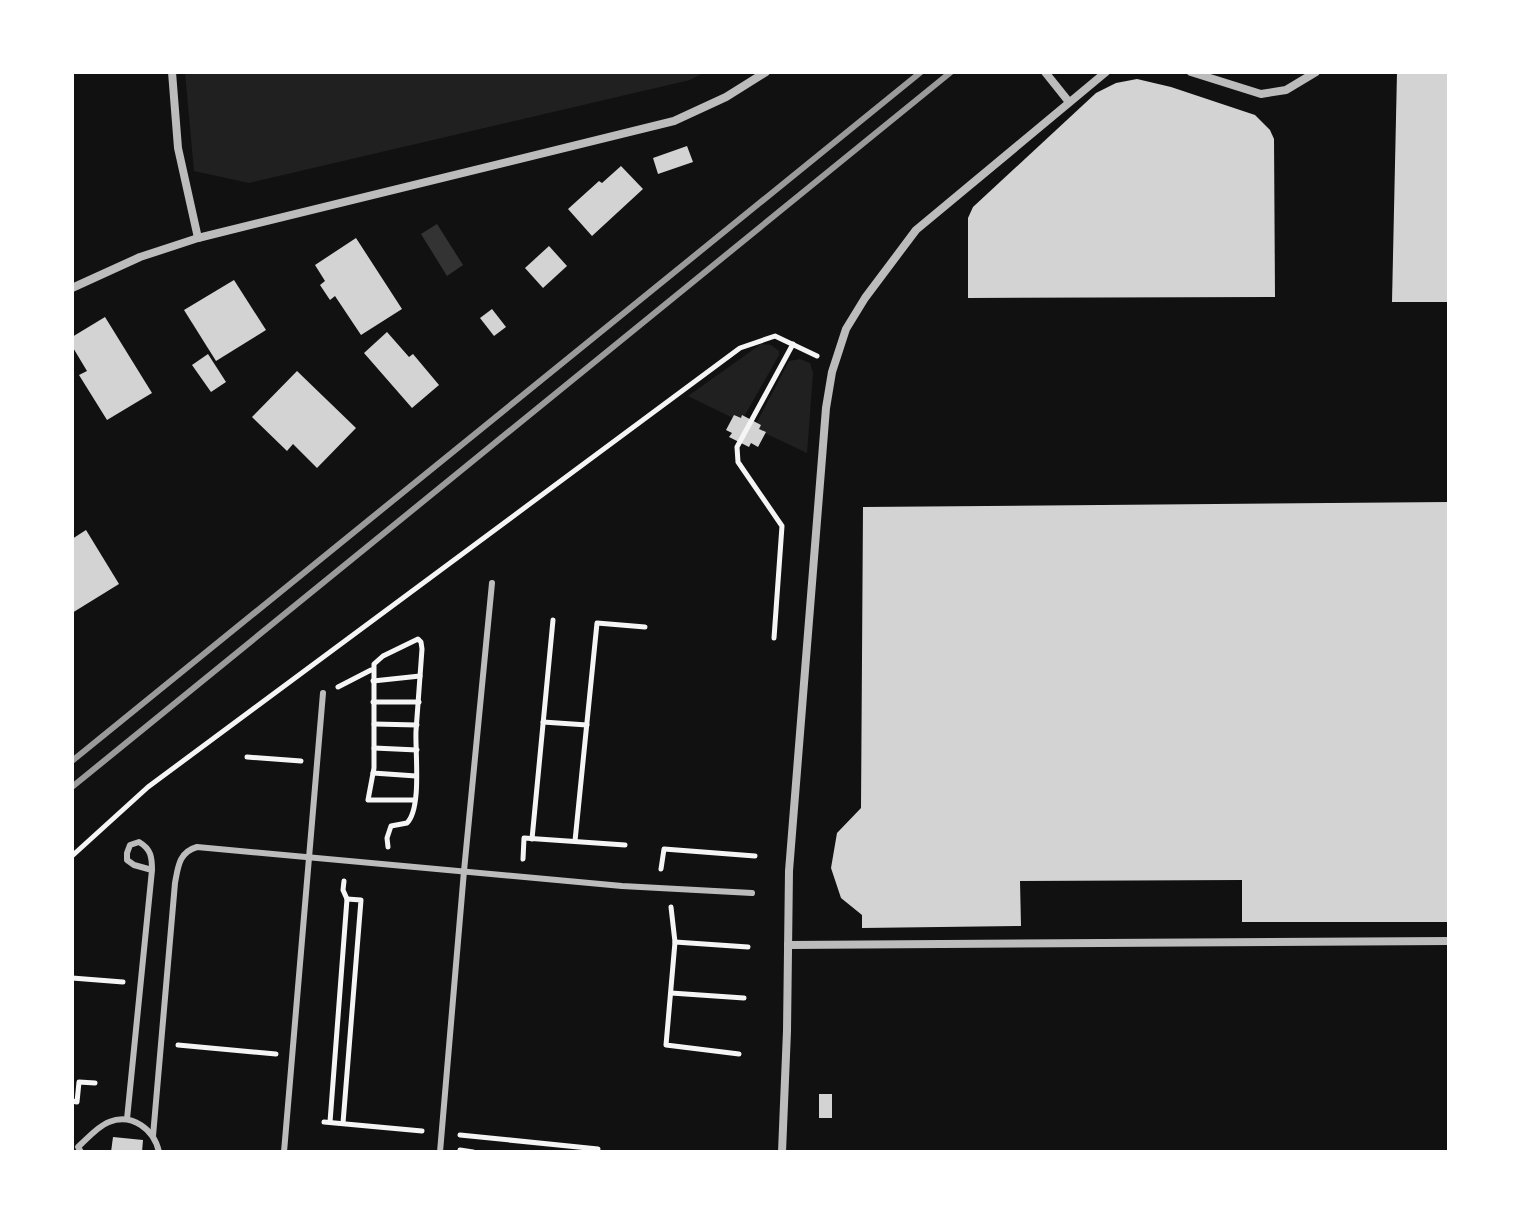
<svg xmlns="http://www.w3.org/2000/svg" width="1521" height="1224" font-family="Cabin,sans-serif">
  <style>
    .green { fill: #202020 }
    .water { fill: #333 }
    .building { fill: #d3d3d3 }
    .lines { fill: none; stroke-linecap: round; stroke-linejoin: round }
    .path { stroke: #f5f5f5; stroke-width: 5 }
    .service { stroke: #bcbcbc; stroke-width: 6 }
    .minor { stroke: #bcbcbc; stroke-width: 8 }
    .rail { stroke: #9a9a9a; stroke-width: 6 }
  </style>
  <rect width="100%" height="100%" fill="#111"/>
  <!-- green -->
  <g class="green">
    <path d="M 185,72 L 705,72 L 690,80 L 249,183 L 194,171 Z"/>
    <path d="M 761,344 L 771,345 L 779,351 L 779,355 L 741,422 L 688,396 Z"/>
    <path d="M 800,359 L 810,363 L 813,373 L 807,453 L 754,428 L 789,361 Z"/>
  </g>
  <!-- water -->
  <path class="water" d="M 437,224 L 463,265 L 447,276 L 421,234 Z"/>
  <!-- building -->
  <g class="building">
    <path d="M 1397,72 L 1449,72 L 1449,302 L 1392,302 Z"/>
    <path d="M 1137,79 L 1171,87 L 1255,115 L 1270,130 L 1274,139 L 1275,297 L 968,298 L 968,218 L 973,207 L 1096,93 L 1116,83 Z"/>
    <path d="M 687,146 L 693,162 L 658,174 L 653,158 Z"/>
    <path d="M 621,166 L 643,189 L 592,236 L 568,209 L 599,181 L 602,183 Z"/>
    <path d="M 356,238 L 402,309 L 361,335 L 335,296 L 330,300 L 320,285 L 325,281 L 315,265 Z"/>
    <path d="M 549,246 L 567,266 L 543,288 L 525,268 Z"/>
    <path d="M 234,280 L 266,330 L 216,361 L 184,310 Z"/>
    <path d="M 492,309 L 506,327 L 494,336 L 480,318 Z"/>
    <path d="M 105,317 L 152,393 L 107,420 L 79,375 L 87,371 L 72,346 L 72,337 Z"/>
    <path d="M 387,332 L 409,357 L 413,354 L 439,385 L 412,408 L 364,353 Z"/>
    <path d="M 208,354 L 226,382 L 211,392 L 192,365 Z"/>
    <path d="M 297,371 L 356,428 L 317,468 L 293,444 L 287,451 L 252,417 Z"/>
    <path d="M 734,415 L 741,418 L 742,415 L 761,425 L 759,429 L 766,432 L 758,447 L 751,443 L 749,447 L 729,437 L 732,433 L 726,430 Z"/>
    <path d="M 1449,502 L 1449,922 L 1242,922 L 1242,880 L 1020,881 L 1021,926 L 862,928 L 862,915 L 841,898 L 831,868 L 837,833 L 861,808 L 863,507 Z"/>
    <path d="M 86,530 L 119,584 L 72,613 L 72,539 Z"/>
    <rect x="819" y="1094" width="13" height="24"/>
    <path d="M 113,1137 L 143,1140 L 142,1152 L 111,1152 Z"/>
  </g>
  <g class="lines">
    <!-- path -->
    <g class="path">
      <path d="M 774,638 L 782,526 L 738,462 L 737,447 L 793,344"/>
      <path d="M 373,681 L 420,676"/>
      <path d="M 338,687 L 371,670"/>
      <path d="M 373,702 L 419,702"/>
      <path d="M 543,722 L 587,725"/>
      <path d="M 374,724 L 417,725"/>
      <path d="M 374,748 L 417,750"/>
      <path d="M 247,757 L 301,761"/>
      <path d="M 373,773 L 416,776"/>
      <path d="M 532,839 L 553,620"/>
      <path d="M 575,841 L 597,623 L 645,627"/>
      <path d="M 388,847 L 387,838 L 391,826 L 407,823 C 422,808 415,752 416,731 C 418,703 420,676 422,649 L 421,642 L 418,639 L 383,656 L 374,664 L 374,768 L 368,800 L 414,800"/>
      <path d="M 72,856 L 148,787 L 740,348 L 775,336 L 817,356"/>
      <path d="M 523,859 L 524,838 L 625,845"/>
      <path d="M 661,869 L 664,849 L 755,856"/>
      <path d="M 671,907 L 675,942 L 666,1045 L 739,1054"/>
      <path d="M 675,942 L 748,947"/>
      <path d="M 72,978 L 123,982"/>
      <path d="M 671,993 L 744,998"/>
      <path d="M 178,1045 L 276,1054"/>
      <path d="M 72,1101 L 77,1102 L 79,1082 L 95,1083"/>
      <path d="M 324,1122 L 422,1131"/>
      <path d="M 330,1122 L 347,899 L 343,890 L 344,881"/>
      <path d="M 343,1123 L 361,900 L 347,899"/>
      <path d="M 460,1135 L 598,1149"/>
      <path d="M 460,1150 L 473,1152"/>
    </g>
    <!-- service -->
    <g class="service">
      <path d="M 127,1119 L 152,870 C 152,857 151,849 139,842 L 130,845 L 127,853 L 127,860 L 134,865 L 152,870"/>
      <path d="M 153,1136 L 175,883 C 178,867 179,852 197,847 L 622,886 L 752,893"/>
      <path d="M 81,1152 L 78,1147 C 87,1139 98,1126 109,1122 C 132,1113 154,1129 159,1152"/>
      <path d="M 284,1152 L 323,693"/>
      <path d="M 440,1152 L 464,871 L 492,583"/>
    </g>
    <!-- minor -->
    <g class="minor">
      <path d="M 172,72 L 178,148 L 198,238"/>
      <path d="M 1045,72 L 1069,102"/>
      <path d="M 1191,72 L 1261,94 L 1286,90 L 1316,72"/>
      <path d="M 72,288 L 140,257 L 198,238 L 674,121 L 726,97 L 766,72"/>
      <path d="M 788,945 L 1449,941"/>
      <path d="M 782,1152 L 787,1031 L 789,871 L 826,408 L 832,372 L 846,329 L 865,298 L 916,230 L 1106,72"/>
    </g>
    <!-- rail -->
    <g class="rail">
      <path d="M 72,761 L 921,72"/>
      <path d="M 72,787 L 951,72"/>
    </g>
  </g>
  <!-- border -->
  <rect width="1521" height="1224" fill="none" stroke="#ffffff" stroke-width="148"/>
</svg>
